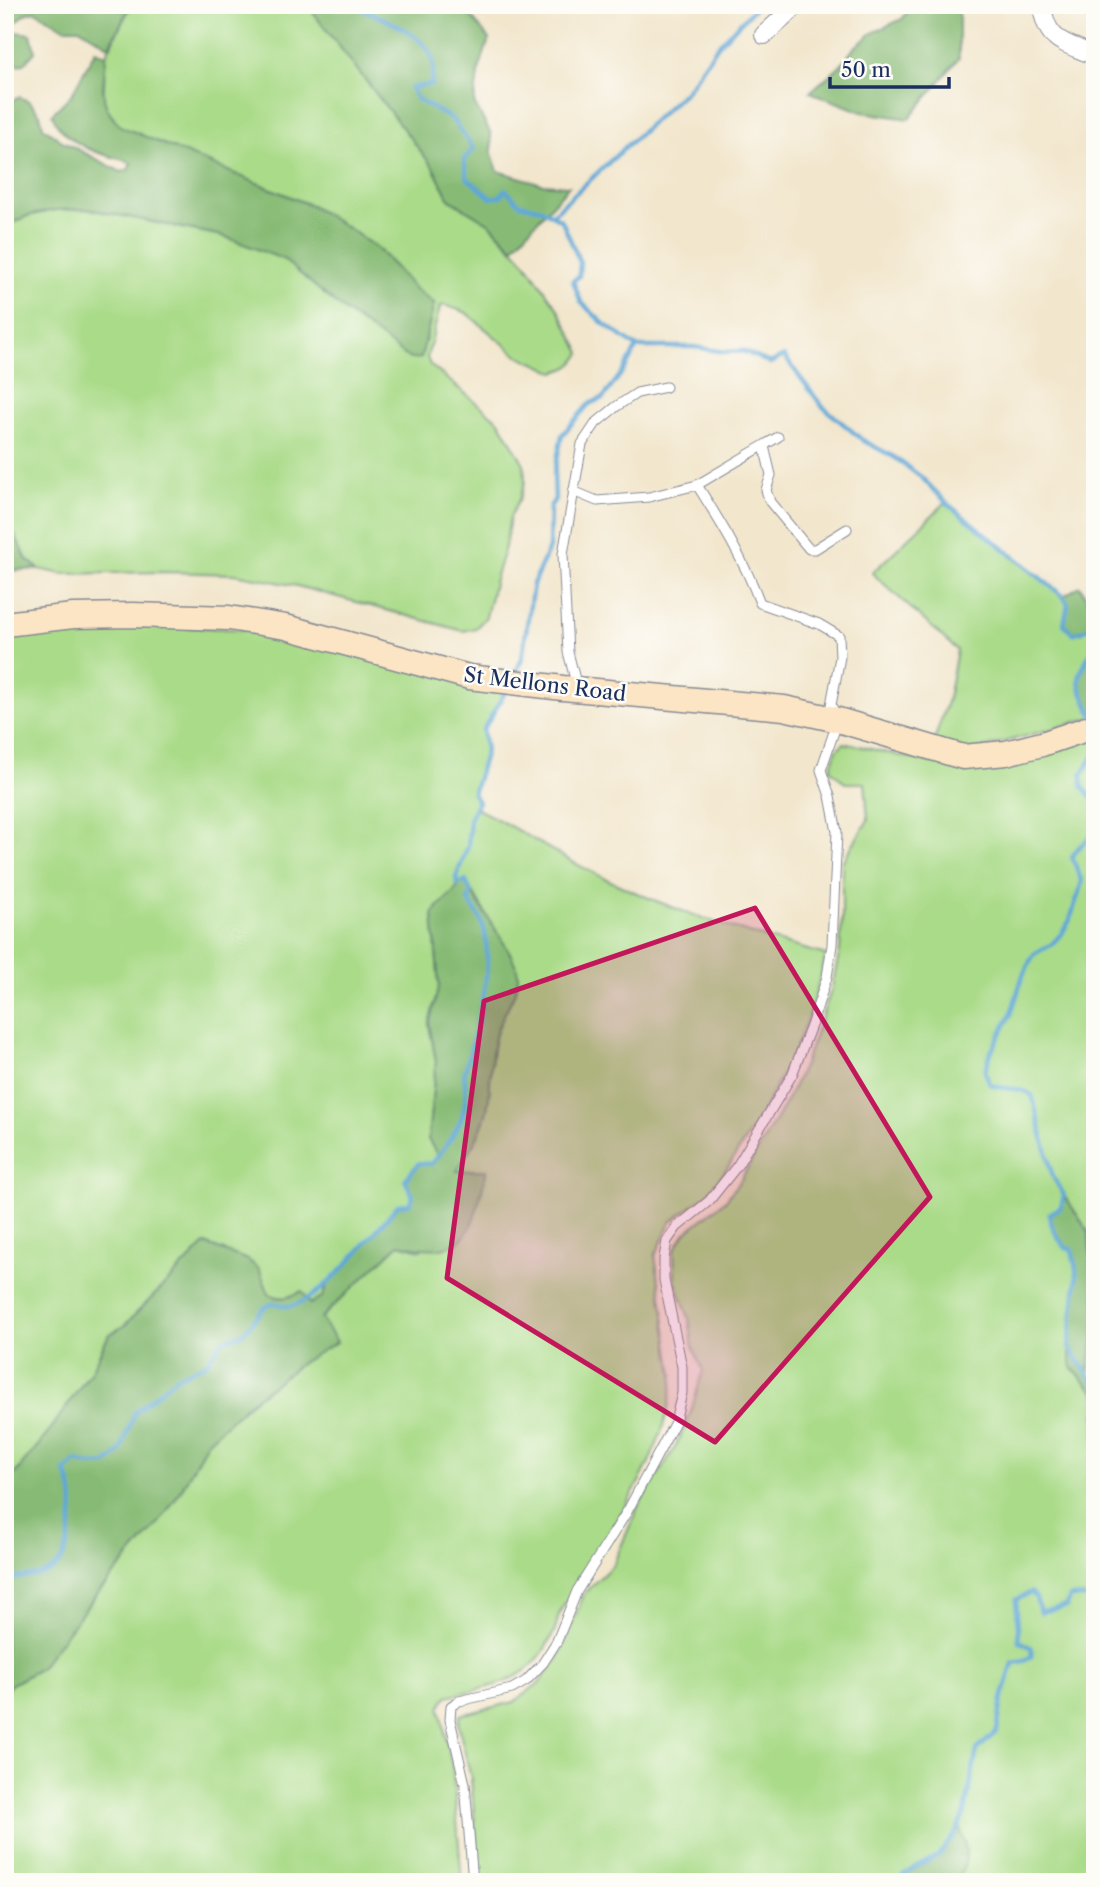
<svg xmlns="http://www.w3.org/2000/svg" width="1100" height="1887" font-family="'Libre Caslon Text',serif">
  <style>
    .green { fill: #aadb89; stroke: #628574; stroke-width: 2 }
    .forest { fill: #87bb75; stroke: #51756a; stroke-width: 2 }
    .lines { fill: none; stroke-linecap: round; stroke-linejoin: round }
    .stream { stroke: #5fa7d6; stroke-width: 4.5 }
    .service-casing { stroke: #868a95; stroke-width: 11 }
    .minor-casing { stroke: #868a95; stroke-width: 20 }
    .secondary-casing { stroke: #868a95; stroke-width: 27 }
    .service { stroke: #fff; stroke-width: 9 }
    .minor { stroke: #fff; stroke-width: 18 }
    .secondary { stroke: #fce5c4; stroke-width: 24 }
    .marked { fill: #c2185b; fill-opacity: 0.2; stroke: #c2185b; stroke-width: 5; stroke-linejoin: round }
    .labels { text-anchor: middle; dominant-baseline: central; stroke-width: 5; stroke-linejoin: round; paint-order: stroke }
    .street-label { font-size: 21px; fill: #1b2f5e; stroke: #fdfcf7 }
  </style>
  <rect width="100%" height="100%" fill="#fdfcf7"/>
  <filter id="ink" filterUnits="userSpaceOnUse"><feTurbulence type="fractalNoise" baseFrequency=".0143" numOctaves="2"/><feDisplacementMap in="SourceGraphic" scale="14" xChannelSelector="R" yChannelSelector="G"/><feConvolveMatrix kernelMatrix="1 2 1 2 8 2 1 2 1" color-interpolation-filters="sRGB"/></filter>
  <filter id="wash" filterUnits="userSpaceOnUse"><feTurbulence type="fractalNoise" baseFrequency=".00686" numOctaves="4" result="noise"/><feDisplacementMap in="SourceGraphic" scale="28" xChannelSelector="R" yChannelSelector="G"/><feGaussianBlur stdDeviation="1.57" result="paint"/><feColorMatrix in="noise" values="0 0 0 0 0 0 0 0 0 0 0 0 0 0 0 0 0 1.4 0 .05"/><feComposite in="paint" operator="in"/></filter>
  <g filter="url(#wash)">
    <rect width="100%" height="100%" fill="#f2e6cc"/>
    <!-- green -->
    <g class="green">
      <path d="M 131,5 L 307,5 L 433,167 L 449,199 L 490,224 L 525,262 L 558,309 L 581,353 C 574,365 568,369 554,372 L 517,355 L 465,312 L 444,305 L 440,307 L 427,358 L 430,365 L 499,421 L 524,464 L 525,482 L 520,498 L 510,517 L 505,547 L 495,579 L 486,617 L 476,628 L 463,631 L 297,586 L 235,574 L 164,572 L 62,574 L 39,569 L 27,560 L 5,515 L 7,226 L 27,216 L 55,210 L 88,209 L 223,236 L 283,259 L 336,304 L 410,358 L 421,357 L 434,304 L 414,288 L 379,250 L 351,230 L 310,205 L 122,127 L 106,111 L 103,99 L 106,55 Z"/>
      <path d="M 946,502 L 1063,596 L 1068,604 L 1081,633 L 1094,625 L 1095,646 L 1079,673 L 1079,687 L 1094,717 L 972,751 L 934,741 L 948,699 L 957,650 L 872,573 Z"/>
      <path d="M 105,624 L 256,630 L 506,691 L 483,730 L 486,751 L 473,794 L 478,802 L 475,808 C 518,828 556,855 598,875 C 670,911 749,934 826,955 L 811,1011 L 795,1050 L 761,1115 L 728,1167 L 708,1194 L 671,1222 L 655,1256 L 673,1375 C 668,1461 602,1538 561,1610 C 558,1616 557,1623 555,1630 C 550,1641 540,1658 531,1666 C 506,1687 478,1689 447,1696 L 440,1708 L 453,1773 L 462,1882 L 5,1882 L 5,1702 L 10,1685 L 39,1669 L 92,1600 L 158,1524 L 180,1492 L 207,1442 L 248,1404 L 304,1361 L 337,1342 L 320,1318 L 399,1244 L 421,1250 L 487,1170 L 456,1171 L 483,1124 L 489,1095 L 490,1062 L 496,1032 L 517,986 L 512,957 L 466,881 L 460,883 C 453,896 440,902 433,914 L 439,986 L 429,1024 L 436,1061 L 428,1139 L 438,1156 L 409,1204 L 329,1281 L 322,1297 L 310,1304 L 302,1292 C 289,1298 282,1300 269,1294 L 259,1269 L 205,1244 L 125,1325 L 109,1335 L 90,1373 L 46,1436 L 5,1486 L 5,634 Z"/>
      <path d="M 1095,736 L 1095,1293 L 1088,1231 L 1063,1196 C 1058,1222 1076,1249 1076,1276 C 1076,1299 1071,1324 1069,1347 L 1087,1371 L 1095,1332 L 1095,1882 L 956,1882 L 961,1873 L 959,1827 C 954,1836 946,1849 938,1856 C 927,1866 907,1866 900,1882 L 480,1882 L 471,1778 L 458,1724 L 460,1715 L 514,1702 L 539,1683 L 558,1659 L 585,1592 L 613,1565 L 638,1507 L 676,1446 L 691,1412 L 703,1370 L 693,1347 L 689,1318 L 675,1280 L 674,1251 L 684,1234 L 725,1201 L 740,1181 L 788,1098 L 804,1065 L 831,991 L 840,950 L 842,918 L 842,862 L 868,820 L 865,783 L 845,783 L 830,769 L 837,749 L 844,743 C 885,751 941,768 981,768 C 1020,768 1059,748 1095,736 Z"/>
    </g>
    <!-- forest -->
    <g class="forest">
      <path d="M 5,5 L 131,5 L 109,46 L 79,28 L 65,28 L 35,11 L 25,14 L 18,21 L 5,17 Z"/>
      <path d="M 307,5 L 462,5 L 489,39 L 478,73 L 474,103 L 491,134 L 492,154 L 498,171 L 542,184 L 569,186 L 513,248 L 490,224 L 449,199 L 433,167 Z"/>
      <path d="M 913,5 L 959,5 L 959,58 L 909,119 L 862,112 L 810,92 L 841,65 L 854,48 L 872,33 L 902,19 Z"/>
      <path d="M 5,31 L 31,34 L 35,52 L 24,64 L 5,66 Z"/>
      <path d="M 95,51 L 106,55 C 104,85 96,105 122,127 L 310,205 L 351,230 L 379,250 L 414,288 L 434,304 L 421,358 L 410,359 L 336,304 L 283,259 L 223,236 L 88,209 L 55,210 L 27,216 L 7,226 L 5,230 L 5,104 L 20,97 L 30,102 L 40,114 L 43,127 L 62,141 L 121,172 L 128,170 L 131,163 C 124,159 117,159 109,156 C 87,150 60,137 52,114 L 72,94 Z"/>
      <path d="M 5,515 L 27,560 L 39,569 L 5,571 Z"/>
      <path d="M 1080,586 L 1095,615 L 1095,626 L 1073,634 L 1064,624 L 1068,604 L 1063,596 Z"/>
      <path d="M 1095,646 L 1095,717 L 1094,717 C 1077,679 1072,683 1095,646 Z"/>
      <path d="M 466,881 C 476,904 516,954 518,974 C 519,995 501,1014 496,1034 C 487,1063 494,1095 483,1124 C 478,1140 465,1156 457,1171 L 487,1170 C 471,1230 472,1261 399,1244 L 321,1318 L 337,1342 L 304,1361 L 248,1404 L 207,1442 L 180,1492 L 158,1524 L 92,1600 L 39,1669 L 10,1685 L 5,1702 L 5,1486 L 46,1436 L 90,1373 L 109,1335 L 125,1325 L 205,1244 L 248,1260 L 259,1269 L 269,1294 C 282,1300 289,1298 302,1291 L 310,1304 L 322,1297 L 329,1281 L 341,1271 L 398,1205 L 409,1204 L 413,1196 L 405,1180 L 419,1163 L 431,1164 L 438,1156 L 428,1139 L 436,1061 L 429,1024 L 439,986 L 433,914 C 440,902 453,896 460,883 Z"/>
      <path d="M 1064,1195 L 1088,1231 L 1095,1293 L 1095,1332 L 1088,1372 L 1095,1384 L 1095,1392 L 1072,1368 L 1069,1347 L 1076,1275 L 1072,1249 L 1066,1248 L 1056,1236 L 1049,1214 L 1061,1207 Z"/>
      <path d="M 959,1826 C 968,1850 970,1859 956,1882 L 900,1882 C 907,1866 927,1866 939,1856 C 947,1849 954,1836 959,1826 Z"/>
    </g>
    <g class="lines">
      <!-- stream -->
      <g class="stream">
        <path d="M 353,5 C 375,15 428,34 433,61 C 434,68 432,77 432,84 L 411,88 L 417,99 L 452,119 L 474,149 L 464,159 L 467,178 L 491,198 L 501,196 L 505,189 L 520,204 L 542,209 L 562,221 L 580,262 L 579,276 L 573,281 L 581,302 L 603,323 L 637,347 L 624,370 L 603,398 L 589,404 L 562,435 L 554,474 L 555,499 L 550,507 L 549,548 L 533,584 L 522,659 L 515,674"/>
        <path d="M 552,215 L 687,90 L 719,44 L 758,5"/>
        <path d="M 637,347 L 694,347 L 726,352 L 743,351 L 770,363 L 784,356 L 822,406 L 864,441 L 894,457 L 921,477 L 949,505 L 1063,596 L 1068,604 L 1064,624 L 1073,634 L 1095,626"/>
        <path d="M 1094,719 C 1077,679 1071,685 1095,646"/>
        <path d="M 1095,754 L 1082,774 L 1082,786 L 1094,800 L 1095,810"/>
        <path d="M 1095,821 L 1091,837 L 1079,847 L 1072,857 L 1082,882 L 1070,920 L 1062,933 L 1052,944 L 1034,954 L 1023,975 L 1011,1014 L 991,1052 L 985,1072 L 990,1084 C 1004,1091 1020,1086 1032,1095 L 1053,1177 L 1064,1195 L 1061,1207 L 1049,1214 C 1051,1228 1057,1238 1066,1248 L 1072,1249 L 1077,1275 L 1069,1347 L 1095,1384"/>
        <path d="M 5,1580 C 21,1575 37,1579 53,1569 C 71,1558 75,1506 71,1486 C 70,1481 67,1476 65,1471 L 76,1461 L 90,1465 L 106,1464 L 120,1452 L 135,1412 L 177,1377 L 207,1363 L 222,1341 L 243,1333 L 265,1307 L 274,1303 C 278,1304 285,1307 290,1306 C 321,1303 377,1229 398,1205 L 409,1204 L 413,1196 L 405,1180 L 419,1163 L 432,1164 C 455,1134 471,1115 464,1075 C 475,1030 499,962 480,918 C 477,912 472,906 468,900 L 471,893 L 466,881 L 457,884 L 456,877 L 468,846 L 470,817 L 478,802 L 473,794 L 486,751 L 483,730 L 506,691"/>
        <path d="M 5,1598 L 5,1601"/>
        <path d="M 900,1882 L 903,1876 L 914,1868 L 938,1856 L 955,1834 L 965,1812 L 977,1750 L 997,1731 L 1002,1699 L 1013,1663 L 1024,1661 L 1031,1657 L 1032,1648 L 1019,1641 L 1016,1600 L 1031,1592 L 1036,1598 L 1040,1612 L 1067,1606 L 1070,1597 L 1095,1597"/>
      </g>
    </g>
  </g>
  <g filter="url(#ink)">
    <g class="lines">
      <defs>
        <g id="service">
          <path d="M 764,446 L 771,475 L 766,490 L 770,502 L 809,549 L 815,549 L 847,529"/>
          <path d="M 697,485 L 778,437"/>
          <path d="M 577,687 L 568,652 L 563,554 L 582,444 L 596,423 L 617,406 L 637,393 L 666,387"/>
          <path d="M 473,1882 L 465,1784 L 450,1720 L 451,1706 L 459,1701 L 512,1689 L 526,1681 L 543,1663 L 557,1641 L 577,1591 L 628,1510 L 675,1422 L 682,1393 L 682,1367 L 664,1280 L 664,1258 L 667,1241 L 677,1227 L 709,1201 L 737,1166 L 792,1075 L 812,1023 L 827,977 L 832,945 L 837,832 L 830,796 L 821,770 L 838,720 L 831,705 L 840,657 L 839,636 L 819,624 L 760,603 C 744,560 721,523 697,485 L 649,497 L 597,501 L 573,491"/>
        </g>
        <g id="minor">
          <path d="M 1042,5 C 1046,43 1065,42 1095,56"/>
          <path d="M 764,35 L 797,5"/>
        </g>
        <path id="secondary" d="M 5,624 L 73,616 L 133,615 L 229,618 L 286,627 L 469,677 L 563,688 L 784,708 L 838,720 L 963,757 L 1006,753 L 1042,744 L 1095,726"/>
      </defs>
      <!-- service casing -->
      <use href="#service" class="service-casing"/>
      <!-- minor casing -->
      <use href="#minor" class="minor-casing"/>
      <!-- secondary casing -->
      <use href="#secondary" class="secondary-casing"/>
      <!-- service -->
      <use href="#service" class="service"/>
      <!-- minor -->
      <use href="#minor" class="minor"/>
      <!-- secondary -->
      <use href="#secondary" class="secondary"/>
    </g>
  </g>
  <!-- marked area -->
  <path class="marked" d="M 755,908 L 930,1197 L 715,1442 L 447,1278 L 484,1001 Z"/>
  <g class="labels">
    <!-- street labels -->
    <g class="street-label">
      <text transform="translate(545 684) rotate(7)">St Mellons Road</text>
    </g>
  </g>
  <!-- margin -->
  <rect width="1100" height="1887" fill="none" stroke="#fdfcf7" stroke-width="28"/>
  <!-- scale -->
  <path d="M830 77v10h119v-10" fill="none" stroke="#1b2f5e" stroke-width="3.5"/>
  <text x="841" y="77" font-size="21" fill="#1b2f5e" stroke="#fdfcf7" stroke-width="5" paint-order="stroke">50 m</text>
</svg>
